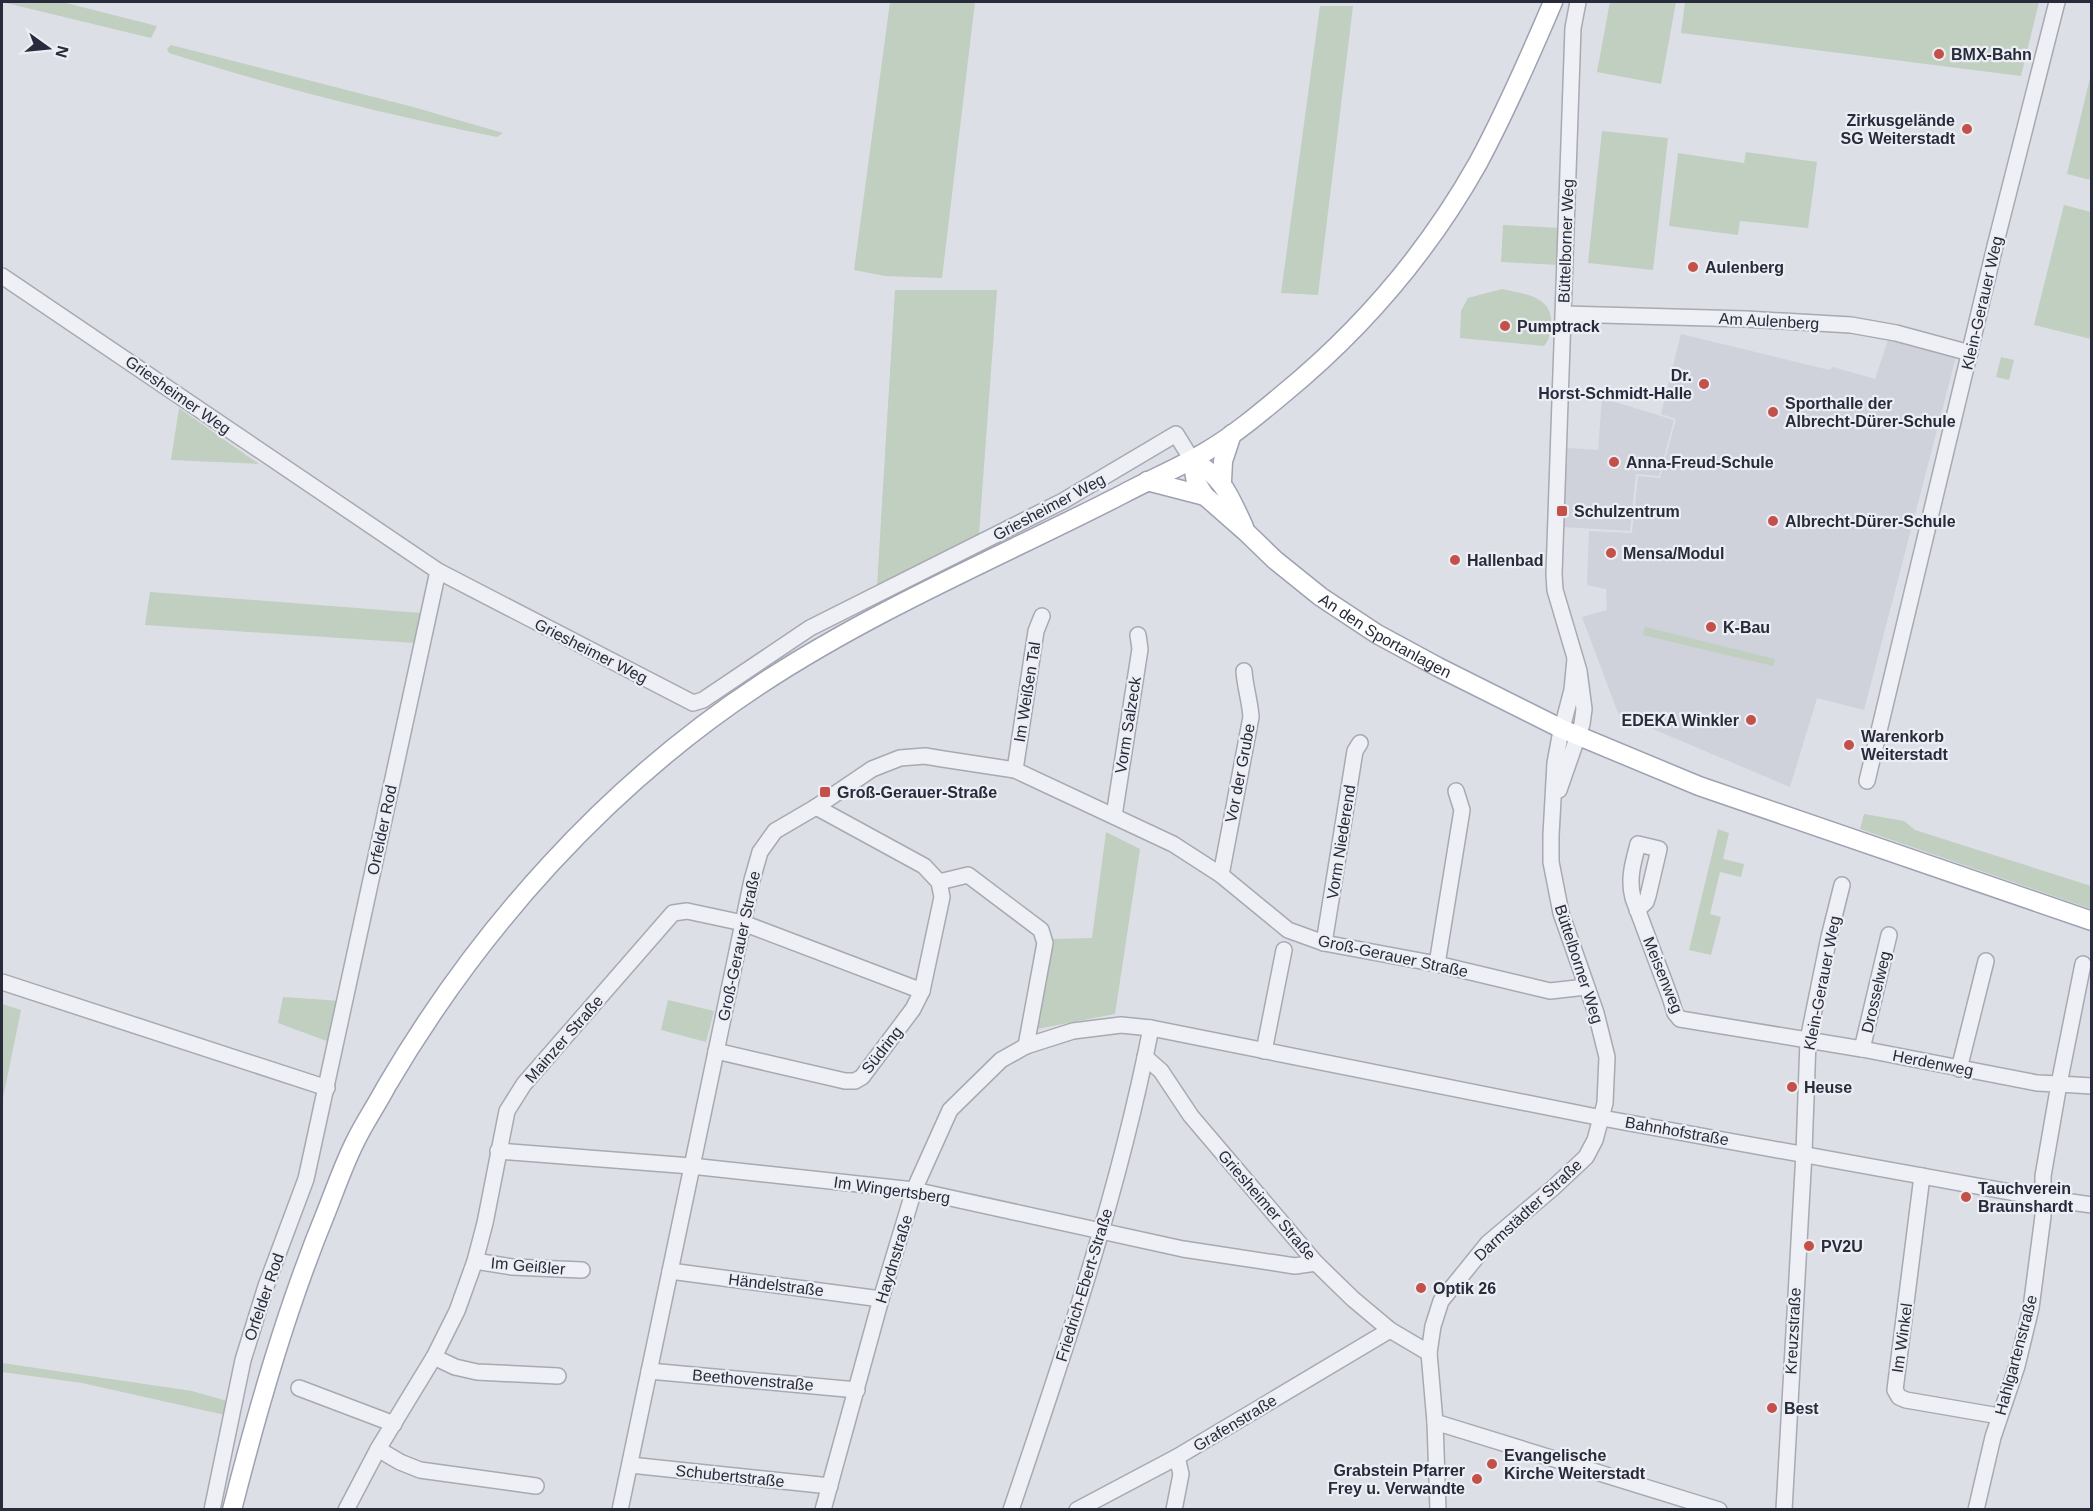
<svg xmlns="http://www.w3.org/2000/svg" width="2093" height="1511" font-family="Helvetica,sans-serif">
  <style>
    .built { fill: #cfd1db }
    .green { fill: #c0cfbf }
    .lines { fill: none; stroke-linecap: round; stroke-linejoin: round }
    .minor-casing { stroke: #a7a9b3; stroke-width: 18 }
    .major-casing { stroke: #9da1b1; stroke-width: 21 }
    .minor { stroke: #eff0f5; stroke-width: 15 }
    .major { stroke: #fff; stroke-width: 18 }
    .poi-dot { fill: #c4504a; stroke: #eceef4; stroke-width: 2 }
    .labels { text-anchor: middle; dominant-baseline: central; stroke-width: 4.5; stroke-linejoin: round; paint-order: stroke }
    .poi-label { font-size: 16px; font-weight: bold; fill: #282b3b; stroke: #eceef4; text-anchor: start }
    .street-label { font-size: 16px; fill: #282b3b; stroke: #eceef4 }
  </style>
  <rect width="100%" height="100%" fill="#dddfe6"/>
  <!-- built -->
  <g class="built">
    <path d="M 1681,334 L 1829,370 L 1833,367 L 1875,379 L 1888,340 L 1956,357 L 1864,710 L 1817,698 L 1790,787 L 1634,721 L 1618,713 L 1582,617 L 1607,610 L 1606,589 L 1587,585 L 1589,531 L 1632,533 L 1638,476 L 1660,478 L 1676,419 L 1661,414 Z"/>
    <path d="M 1602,398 L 1674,420 L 1659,476 L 1636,474 L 1630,531 L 1563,527 L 1567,448 L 1598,450 Z"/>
  </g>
  <!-- green -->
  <g class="green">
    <path d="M 2,2 L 62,2 L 157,26 L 151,38 Z"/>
    <path d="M 890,2 L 975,2 L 942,278 L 885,276 L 854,270 Z"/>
    <path d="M 1610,2 L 1676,2 L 1661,84 L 1597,72 Z"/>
    <path d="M 1685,2 L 2039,2 L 2021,76 L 1681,33 Z"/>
    <path d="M 1320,6 L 1353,6 L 1318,295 L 1281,293 Z"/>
    <path d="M 171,45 L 413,107 L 503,133 L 497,137 C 387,115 276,87 169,53 L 167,49 Z"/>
    <path d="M 2091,74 L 2091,180 L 2067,174 Z"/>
    <path d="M 1602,131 L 1668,138 L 1653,270 L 1588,263 Z"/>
    <path d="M 1746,152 L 1817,162 L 1808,228 L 1740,221 L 1738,235 L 1669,226 L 1678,153 L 1744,163 Z"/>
    <path d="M 2064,205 L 2091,212 L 2091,339 L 2034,325 Z"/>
    <path d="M 1503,225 L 1560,228 L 1559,265 L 1501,262 Z"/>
    <path d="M 1502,289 C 1524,294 1553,296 1551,324 C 1550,333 1550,339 1544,346 L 1460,338 L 1461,311 L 1468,298 Z"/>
    <path d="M 895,290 L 997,290 L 979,534 L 877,586 Z"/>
    <path d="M 2001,357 L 2014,360 L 2009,380 L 1996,377 Z"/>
    <path d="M 179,408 L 259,464 L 171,460 Z"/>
    <path d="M 150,592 L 421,613 L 415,643 L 145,625 Z"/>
    <path d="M 1645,627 L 1775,659 L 1773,666 L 1643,635 Z"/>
    <path d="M 1864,814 L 1904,821 L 1915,830 L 2091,886 L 2091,909 L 1860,829 Z"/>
    <path d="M 1718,829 L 1729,833 L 1723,859 L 1744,864 L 1741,877 L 1720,872 L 1710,914 L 1721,917 L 1711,955 L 1689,950 Z"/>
    <path d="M 1106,832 L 1140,849 L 1115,1014 L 1037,1029 L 1052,939 L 1092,938 Z"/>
    <path d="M 283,997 L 341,1001 L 332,1043 L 278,1023 Z"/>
    <path d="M 668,1000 L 714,1011 L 706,1042 L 661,1030 Z"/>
    <path d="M 2,1004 L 21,1010 L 2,1103 Z"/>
    <path d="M 2,1363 L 192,1391 L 227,1401 L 225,1415 L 82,1383 L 2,1372 Z"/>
  </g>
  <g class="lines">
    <defs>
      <g id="minor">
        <path d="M 2,276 L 438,571 L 693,703 L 703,700 L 810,628 L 1063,501 L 1176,434 L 1192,460"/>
        <path d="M 1564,314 L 1746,319 L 1851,325 L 1896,333 L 1970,353"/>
        <path d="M 1015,770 L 1036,631 L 1042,616"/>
        <path d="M 1867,781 L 1996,242 L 2057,2"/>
        <path d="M 1559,790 L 1582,724 L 1584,709 L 1579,671 L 1555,590 L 1554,574 L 1573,28 L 1578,2"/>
        <path d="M 1114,816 L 1140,649 L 1138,635"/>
        <path d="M 1221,875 L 1251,717 C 1250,701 1245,687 1244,671"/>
        <path d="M 939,882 L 968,875 L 1041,930 L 1045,943 L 1026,1046"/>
        <path d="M 1637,910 L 1646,902 L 1648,896 L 1659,849 L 1638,844 C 1633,863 1628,879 1633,898 L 1670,997 L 1675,1013 L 1680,1019 L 1862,1049 L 2037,1083 L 2059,1084 L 2043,1176 L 2043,1216 L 2031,1308 L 2017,1366 L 1993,1437 L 1976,1510"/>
        <path d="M 1324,943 L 1355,751 L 1360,743"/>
        <path d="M 1437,964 L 1462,810 L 1456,791"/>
        <path d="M 2083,964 L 2059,1084 L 2092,1086"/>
        <path d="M 2,982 L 327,1088"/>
        <path d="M 1862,1049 L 1889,935"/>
        <path d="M 716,1051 L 845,1081 L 855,1081 L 862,1077 L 913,1009 L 922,991 L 942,897 L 939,882 L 924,866 L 816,807"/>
        <path d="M 1264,1051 L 1284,950"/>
        <path d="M 1145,1057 L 1161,1071 L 1191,1116 L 1316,1263 L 1353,1299 L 1390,1330 L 1429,1353"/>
        <path d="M 1959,1069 L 1986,961"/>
        <path d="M 498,1151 L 691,1166 L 914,1190 L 1183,1249 L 1295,1266 L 1316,1263"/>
        <path d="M 1922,1176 L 1895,1390 L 1899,1397 L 1906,1400 L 1999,1416"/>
        <path d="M 475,1261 L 512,1267 L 582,1270"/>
        <path d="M 670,1271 L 881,1299"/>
        <path d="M 434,1357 L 455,1367 L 477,1372 L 558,1376"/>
        <path d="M 649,1371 L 857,1390"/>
        <path d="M 299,1388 L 394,1424"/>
        <path d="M 1435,1422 L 1719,1510"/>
        <path d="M 378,1449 L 400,1462 L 420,1470 L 536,1486"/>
        <path d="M 630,1465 L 830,1486"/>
        <path d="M 212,1510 L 243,1360 L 266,1286 L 306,1179 L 438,571"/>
        <path d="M 346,1510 L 378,1449 L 434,1357 L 457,1311 L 475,1261 L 485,1223 L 507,1111 L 524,1084 L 673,913 L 687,911 L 743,923 L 922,991"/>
        <path d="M 620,1510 L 752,880 L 760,852 L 775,831 L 816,807 L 872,769 L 900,758 L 925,756 L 943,759 L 1015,770 L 1173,844 L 1221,875 L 1288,930 L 1324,943 L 1437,964 L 1550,991 L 1586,987"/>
        <path d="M 823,1510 L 881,1299 L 914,1190 L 950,1110 L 1001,1060 L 1026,1046 L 1073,1031 L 1121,1025 L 1151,1028 L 1602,1118 L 2043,1198 L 2092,1205"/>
        <path d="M 1011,1510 C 1065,1351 1119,1192 1151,1028"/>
        <path d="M 1077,1510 L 1177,1457 L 1390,1330"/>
        <path d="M 1174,1510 L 1181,1474 L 1177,1457"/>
        <path d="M 1438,1510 L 1435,1422 L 1429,1353 L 1433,1326 L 1441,1301 L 1488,1243 L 1553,1188 L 1586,1157 L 1595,1140 L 1605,1103 L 1607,1057 L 1596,1013 L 1561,913 L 1551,862 L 1551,835 L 1555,763 L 1560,736 L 1572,690 L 1575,659"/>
        <path d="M 1784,1510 L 1804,1153 L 1808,1040 L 1829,937 L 1842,885"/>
      </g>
      <g id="major">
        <path id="s1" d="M 1192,460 L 1196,482 L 1205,496 L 1246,532 L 1275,560 L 1321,597 L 1377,634 L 1438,667 L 1562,729 L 1699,786 L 2092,921"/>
        <path d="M 1192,460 C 1224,478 1229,495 1244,527"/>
        <path d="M 1147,481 L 1205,496"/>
        <path d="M 1222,481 L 1223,461 L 1232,434"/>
        <path d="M 232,1510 C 258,1408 287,1307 327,1210 C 336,1187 344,1164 355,1142 C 364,1123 376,1106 386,1087 C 479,928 607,785 761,684 C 875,609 1002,556 1123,494 C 1151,479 1181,467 1207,451 C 1234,435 1259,414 1283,394 C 1361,330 1428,252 1478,163 C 1506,111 1530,56 1553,2"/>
      </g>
    </defs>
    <!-- minor casing -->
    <use href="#minor" class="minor-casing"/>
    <!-- major casing -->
    <use href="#major" class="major-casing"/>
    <!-- minor -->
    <use href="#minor" class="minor"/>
    <!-- major -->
    <use href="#major" class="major"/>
  </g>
  <!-- markers -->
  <g class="poi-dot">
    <circle cx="1939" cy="54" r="6"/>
    <circle cx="1967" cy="129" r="6"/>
    <circle cx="1693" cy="267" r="6"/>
    <circle cx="1505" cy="326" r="6"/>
    <circle cx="1704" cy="384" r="6"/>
    <circle cx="1773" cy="412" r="6"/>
    <circle cx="1614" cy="462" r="6"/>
    <rect x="1556" y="505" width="12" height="12" rx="3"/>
    <circle cx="1773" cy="521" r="6"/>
    <circle cx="1611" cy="553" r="6"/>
    <circle cx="1455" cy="560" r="6"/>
    <circle cx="1711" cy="627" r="6"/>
    <circle cx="1751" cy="720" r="6"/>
    <circle cx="1849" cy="745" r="6"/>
    <rect x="819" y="786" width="12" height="12" rx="3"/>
    <circle cx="1792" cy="1087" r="6"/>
    <circle cx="1966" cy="1197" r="6"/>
    <circle cx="1809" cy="1246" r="6"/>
    <circle cx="1421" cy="1288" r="6"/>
    <circle cx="1772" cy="1408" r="6"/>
    <circle cx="1492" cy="1464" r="6"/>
    <circle cx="1477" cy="1479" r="6"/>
  </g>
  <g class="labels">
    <!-- poi labels -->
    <g class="poi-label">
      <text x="1951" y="54">BMX-Bahn</text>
      <text x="1955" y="120" text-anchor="end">Zirkusgelände<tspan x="1955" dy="18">SG Weiterstadt</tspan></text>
      <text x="1705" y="267">Aulenberg</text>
      <text x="1517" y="326">Pumptrack</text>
      <text x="1692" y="375" text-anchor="end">Dr.<tspan x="1692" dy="18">Horst-Schmidt-Halle</tspan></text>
      <text x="1785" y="403">Sporthalle der<tspan x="1785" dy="18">Albrecht-Dürer-Schule</tspan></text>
      <text x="1626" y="462">Anna-Freud-Schule</text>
      <text x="1574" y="511">Schulzentrum</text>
      <text x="1785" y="521">Albrecht-Dürer-Schule</text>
      <text x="1623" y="553">Mensa/Modul</text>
      <text x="1467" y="560">Hallenbad</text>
      <text x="1723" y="627">K-Bau</text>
      <text x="1739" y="720" text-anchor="end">EDEKA Winkler</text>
      <text x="1861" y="736">Warenkorb<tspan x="1861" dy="18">Weiterstadt</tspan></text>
      <text x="837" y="792">Groß-Gerauer-Straße</text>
      <text x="1804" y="1087">Heuse</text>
      <text x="1978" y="1188">Tauchverein<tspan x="1978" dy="18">Braunshardt</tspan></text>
      <text x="1821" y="1246">PV2U</text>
      <text x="1433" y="1288">Optik 26</text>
      <text x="1784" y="1408">Best</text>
      <text x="1504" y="1455">Evangelische<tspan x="1504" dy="18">Kirche Weiterstadt</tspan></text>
      <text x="1465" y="1470" text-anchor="end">Grabstein Pfarrer<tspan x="1465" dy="18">Frey u. Verwandte</tspan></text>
    </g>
    <!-- street labels -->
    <g class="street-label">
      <text transform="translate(1566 241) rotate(-88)">Büttelborner Weg</text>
      <text transform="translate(1982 303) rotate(-77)">Klein-Gerauer Weg</text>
      <text transform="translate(1769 321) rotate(3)">Am Aulenberg</text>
      <text transform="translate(178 395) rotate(35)">Griesheimer Weg</text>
      <text transform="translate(1049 507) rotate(-28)">Griesheimer Weg</text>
      <text stroke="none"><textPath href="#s1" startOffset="268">An den Sportanlagen</textPath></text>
      <text transform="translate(591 651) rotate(27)">Griesheimer Weg</text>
      <text transform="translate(1027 692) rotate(-81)">Im Weißen Tal</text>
      <text transform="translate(1128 725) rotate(-81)">Vorm Salzeck</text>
      <text transform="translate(1240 773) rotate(-79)">Vor der Grube</text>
      <text transform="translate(382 830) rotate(-78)">Orfelder Rod</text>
      <text transform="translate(1341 842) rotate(-81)">Vorm Niederend</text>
      <text transform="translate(739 946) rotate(-78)">Groß-Gerauer Straße</text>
      <text transform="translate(1393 956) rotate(12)">Groß-Gerauer Straße</text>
      <text transform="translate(1579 964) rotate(72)">Büttelborner Weg</text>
      <text transform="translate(1663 975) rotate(68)">Meisenweg</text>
      <text transform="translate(1822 983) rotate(-79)">Klein-Gerauer Weg</text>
      <text transform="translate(1876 992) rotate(-77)">Drosselweg</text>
      <text transform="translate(564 1039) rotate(-49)">Mainzer Straße</text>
      <text transform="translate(882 1050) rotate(-52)">Südring</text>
      <text transform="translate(1933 1063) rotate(11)">Herdenweg</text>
      <text transform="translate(1677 1131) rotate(10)">Bahnhofstraße</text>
      <text transform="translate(892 1190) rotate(8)">Im Wingertsberg</text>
      <text transform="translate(1267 1205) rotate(49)">Griesheimer Straße</text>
      <text transform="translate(1528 1210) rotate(-43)">Darmstädter Straße</text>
      <text transform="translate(894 1259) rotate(-73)">Haydnstraße</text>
      <text transform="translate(528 1266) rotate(5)">Im Geißler</text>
      <text transform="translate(776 1285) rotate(7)">Händelstraße</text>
      <text transform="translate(1084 1285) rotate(-73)">Friedrich-Ebert-Straße</text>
      <text transform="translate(264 1297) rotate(-71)">Orfelder Rod</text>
      <text transform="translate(1793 1331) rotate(-87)">Kreuzstraße</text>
      <text transform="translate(1902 1338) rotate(-82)">Im Winkel</text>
      <text transform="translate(2016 1355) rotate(-75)">Hahlgartenstraße</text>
      <text transform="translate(753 1380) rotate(5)">Beethovenstraße</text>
      <text transform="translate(1235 1423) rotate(-31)">Grafenstraße</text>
      <text transform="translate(730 1476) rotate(6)">Schubertstraße</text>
    </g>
  </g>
  <!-- border -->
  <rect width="2093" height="1511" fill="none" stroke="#282b3b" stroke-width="6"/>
  <!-- north arrow -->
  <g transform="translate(48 48) rotate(105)" stroke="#eceef4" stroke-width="4.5" paint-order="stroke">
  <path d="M0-4.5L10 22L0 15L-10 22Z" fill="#282b3b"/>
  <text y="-9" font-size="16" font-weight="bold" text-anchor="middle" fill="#282b3b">N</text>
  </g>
</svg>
